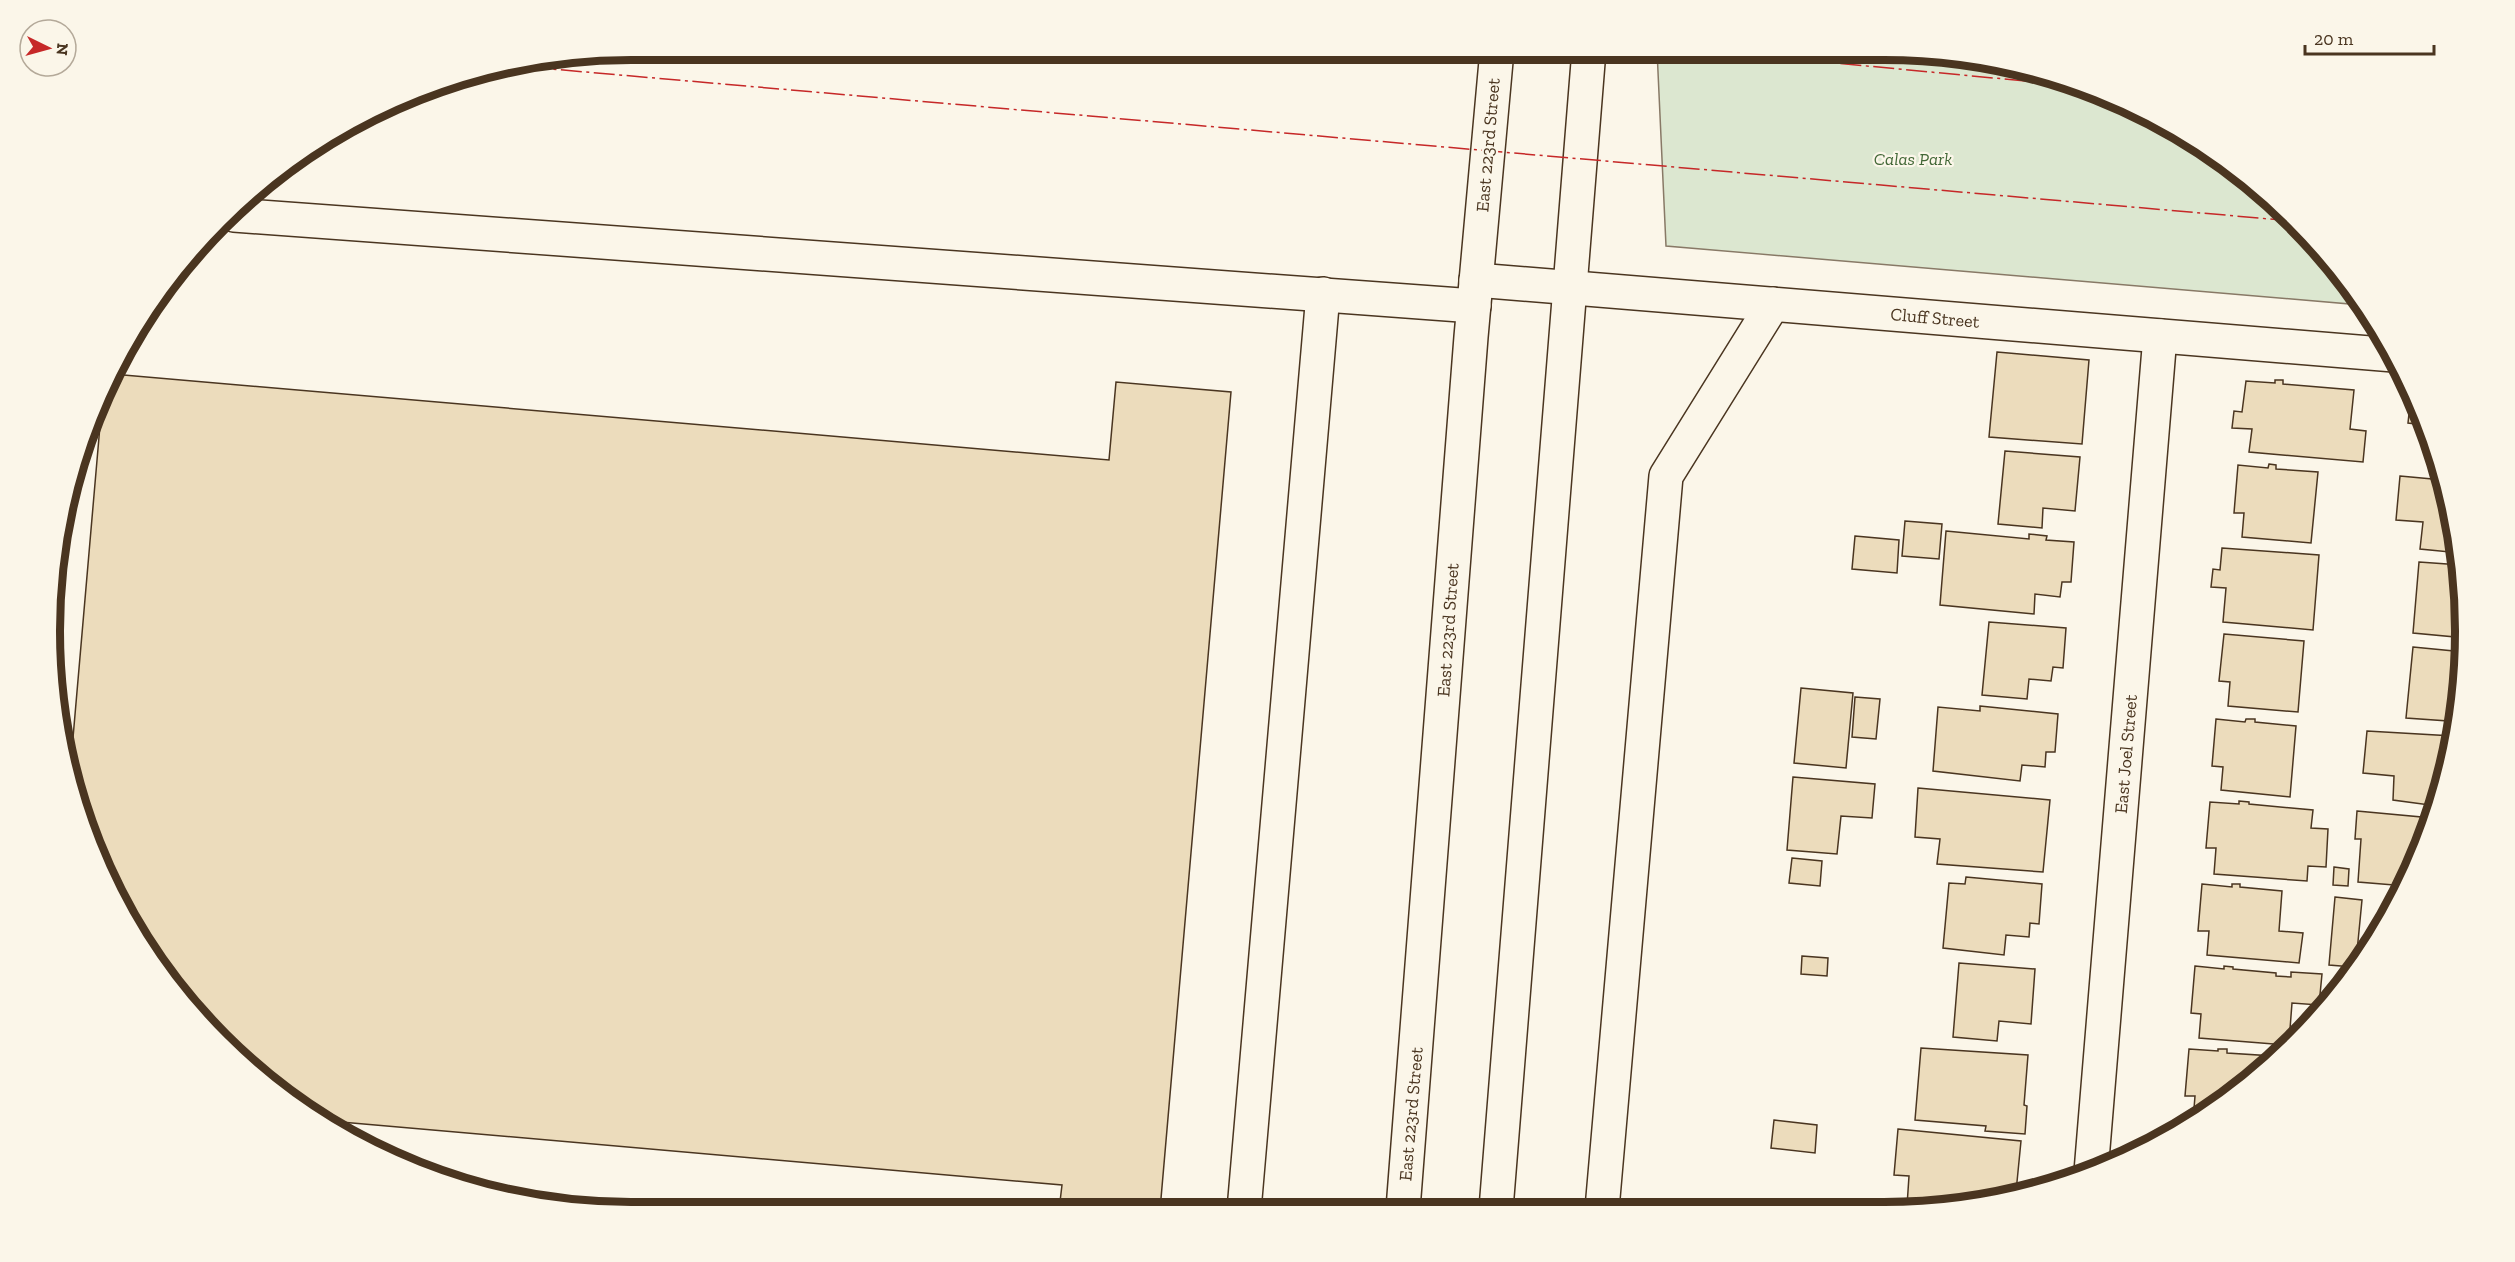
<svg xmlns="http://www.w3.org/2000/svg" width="2515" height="1262" font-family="'Zilla Slab',serif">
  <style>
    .green { fill: #dce7d0; stroke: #887966; stroke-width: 1.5 }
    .building { fill: #ecdcbc; stroke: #4a3520; stroke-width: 1.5 }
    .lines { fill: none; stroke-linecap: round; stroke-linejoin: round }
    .minor-casing { stroke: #4a3520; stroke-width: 36 }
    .major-casing { stroke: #4a3520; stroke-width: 36 }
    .minor { stroke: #fbf6e9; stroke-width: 33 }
    .major { stroke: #fbf6e9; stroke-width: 33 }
    .power { stroke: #c62828; stroke-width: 1.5; stroke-dasharray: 21 4.5 3 4.5; stroke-linecap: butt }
    .labels { text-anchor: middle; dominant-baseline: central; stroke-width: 4.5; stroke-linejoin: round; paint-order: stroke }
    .street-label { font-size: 18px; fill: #4a3520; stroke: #fbf6e9 }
    .park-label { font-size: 18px; font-style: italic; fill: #436837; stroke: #fbf6e9 }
    .rim { fill: none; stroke: #4a3520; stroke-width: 8 }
  </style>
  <rect width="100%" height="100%" fill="#fbf6e9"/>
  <!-- green -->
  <path class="green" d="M 1657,50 L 1922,51 L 2034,69 L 2141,109 L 2238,169 L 2321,247 L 2362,305 L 1666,246 Z"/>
  <!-- building -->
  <g class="building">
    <path d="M 1997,352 L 2089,360 L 2082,444 L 1989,437 Z"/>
    <path d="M 112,374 L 1109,460 L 1116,382 L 1231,392 L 1160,1210 L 1059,1210 L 1062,1185 L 318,1120 L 308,1114 L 220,1042 L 109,888 L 71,761 L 103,391 Z"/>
    <path d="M 2275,380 L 2283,380 L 2283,384 L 2354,390 L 2350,429 L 2366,431 L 2363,462 L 2249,452 L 2252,429 L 2232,428 L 2234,411 L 2242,412 L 2246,381 L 2275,383 Z"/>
    <path d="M 2411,395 L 2412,395 L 2426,425 L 2408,423 Z"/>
    <path d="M 2430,435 L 2435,444 L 2439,465 L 2428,464 Z"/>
    <path d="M 2005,451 L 2080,457 L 2075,511 L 2043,508 L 2042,528 L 1998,524 Z"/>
    <path d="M 2269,464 L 2276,465 L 2276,469 L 2318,472 L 2311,543 L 2242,537 L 2244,513 L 2234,513 L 2238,465 L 2268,468 Z"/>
    <path d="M 2400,476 L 2443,480 L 2460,553 L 2420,549 L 2423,522 L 2396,520 Z"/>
    <path d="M 1905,521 L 1942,524 L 1939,559 L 1902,556 Z"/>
    <path d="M 1946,531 L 2029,539 L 2029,534 L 2047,536 L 2046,540 L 2074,542 L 2071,582 L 2062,582 L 2060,597 L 2035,594 L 2034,614 L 1940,605 Z"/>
    <path d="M 1855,536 L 1899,540 L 1897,573 L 1852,569 Z"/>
    <path d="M 2222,548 L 2319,555 L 2313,630 L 2223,622 L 2226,588 L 2211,587 L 2213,569 L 2220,570 Z"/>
    <path d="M 2419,562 L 2461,565 L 2463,641 L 2455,640 L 2455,637 L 2413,633 Z"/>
    <path d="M 1989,622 L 2066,628 L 2063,668 L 2053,667 L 2051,681 L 2029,679 L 2027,699 L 1982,695 Z"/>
    <path d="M 2224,634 L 2304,641 L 2298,712 L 2228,706 L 2230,682 L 2219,681 Z"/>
    <path d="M 2413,647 L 2464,652 L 2464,669 L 2455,725 L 2448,724 L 2448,721 L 2406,718 Z"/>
    <path d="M 1801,688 L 1853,693 L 1846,768 L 1794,763 Z"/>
    <path d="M 1855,697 L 1880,699 L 1876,739 L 1852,737 Z"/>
    <path d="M 1980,706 L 2058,714 L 2055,752 L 2046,752 L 2045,767 L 2022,765 L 2020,781 L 1933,771 L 1938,707 L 1980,711 Z"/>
    <path d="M 2216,719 L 2245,722 L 2246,719 L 2255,719 L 2255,722 L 2296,726 L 2290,797 L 2221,790 L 2223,767 L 2212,766 Z"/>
    <path d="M 2367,731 L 2453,736 L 2446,781 L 2437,806 L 2393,800 L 2394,776 L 2363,773 Z"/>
    <path d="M 1793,777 L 1875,784 L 1872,818 L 1841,816 L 1837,854 L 1787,850 Z"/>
    <path d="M 1918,788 L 2050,800 L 2043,872 L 1937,864 L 1940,839 L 1915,837 Z"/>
    <path d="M 2239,801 L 2249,802 L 2249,804 L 2313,810 L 2311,828 L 2328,829 L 2326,867 L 2308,866 L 2307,881 L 2214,874 L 2216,848 L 2206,848 L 2210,802 L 2239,804 Z"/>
    <path d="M 2357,811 L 2432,818 L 2406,886 L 2358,882 L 2361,839 L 2355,839 Z"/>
    <path d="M 1792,858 L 1822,861 L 1820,886 L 1789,883 Z"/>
    <path d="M 2334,867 L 2349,869 L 2348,886 L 2333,885 Z"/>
    <path d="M 1966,877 L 2042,884 L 2039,924 L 2030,923 L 2029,937 L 2006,935 L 2004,955 L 1943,948 L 1949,883 L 1965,884 Z"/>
    <path d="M 2202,884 L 2232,887 L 2232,884 L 2240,884 L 2240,887 L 2282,891 L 2279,931 L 2303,933 L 2299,963 L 2207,955 L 2209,931 L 2198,931 Z"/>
    <path d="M 2335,897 L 2362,900 L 2356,962 L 2353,967 L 2329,965 Z"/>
    <path d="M 2391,897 L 2399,898 L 2389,912 Z"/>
    <path d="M 1802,956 L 1828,958 L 1827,976 L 1801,974 Z"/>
    <path d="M 1959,963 L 2035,969 L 2031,1024 L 1999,1021 L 1997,1041 L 1953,1037 Z"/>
    <path d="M 2195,966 L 2224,969 L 2224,966 L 2233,967 L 2233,969 L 2276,973 L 2276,976 L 2291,977 L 2291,972 L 2322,974 L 2319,1005 L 2292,1003 L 2289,1042 L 2286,1045 L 2199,1038 L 2201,1014 L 2191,1013 Z"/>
    <path d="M 1921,1048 L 2028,1055 L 2024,1105 L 2027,1106 L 2025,1134 L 1985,1131 L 1986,1126 L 1915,1120 Z"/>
    <path d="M 2189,1049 L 2218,1051 L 2218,1049 L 2227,1049 L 2227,1053 L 2273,1056 L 2207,1114 L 2193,1121 L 2195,1096 L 2185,1096 Z"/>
    <path d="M 1774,1120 L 1817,1125 L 1815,1153 L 1771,1148 Z"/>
    <path d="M 1898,1129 L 2021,1141 L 2016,1192 L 1960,1208 L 1907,1206 L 1909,1176 L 1894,1175 Z"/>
  </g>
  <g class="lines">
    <defs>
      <g id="minor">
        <path d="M 234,215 L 1474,306"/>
        <path d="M 1476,280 L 2394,355"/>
        <path d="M 2091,1172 L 2160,336"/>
        <path d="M 1602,1209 L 1666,476 L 1773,304"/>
        <path d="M 1244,1210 L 1323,294"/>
      </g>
      <g id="major">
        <path d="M 1403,1209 L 1471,337 L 1497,50"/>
        <path d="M 1496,1209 L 1589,50"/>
      </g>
    </defs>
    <!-- minor casing -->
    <use href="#minor" class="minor-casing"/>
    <!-- major casing -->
    <use href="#major" class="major-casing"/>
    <!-- minor -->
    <use href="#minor" class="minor"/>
    <!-- major -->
    <use href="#major" class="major"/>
    <!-- power -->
    <g class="power">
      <path d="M 1709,51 L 2078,86"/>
      <path d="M 528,67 L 2293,221"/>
    </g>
  </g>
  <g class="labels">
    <!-- street labels -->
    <g class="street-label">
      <text transform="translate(1488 145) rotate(-85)">East 223rd Street</text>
      <text transform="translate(1935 318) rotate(5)">Cluff Street</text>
      <text transform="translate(1448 630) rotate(-86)">East 223rd Street</text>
      <text transform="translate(2126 754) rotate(-85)">East Joel Street</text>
      <text transform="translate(1411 1114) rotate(-85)">East 223rd Street</text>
    </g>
    <!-- park labels -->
    <g class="park-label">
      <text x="1913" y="159">Calas Park</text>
    </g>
  </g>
  <!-- crop -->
  <path d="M0 0H2515V1262H0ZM631 60H1884A571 571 0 0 1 2455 631V631A571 571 0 0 1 1884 1202H631A571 571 0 0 1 60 631V631A571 571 0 0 1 631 60Z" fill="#fbf6e9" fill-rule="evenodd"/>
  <path class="rim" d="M631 60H1884A571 571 0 0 1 2455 631V631A571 571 0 0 1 1884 1202H631A571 571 0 0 1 60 631V631A571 571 0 0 1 631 60Z"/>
  <!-- north arrow -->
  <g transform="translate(48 48) rotate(95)"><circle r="28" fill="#fbf6e9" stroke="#b4a999" stroke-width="1.5"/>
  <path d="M0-4.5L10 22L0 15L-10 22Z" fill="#c62828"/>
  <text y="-9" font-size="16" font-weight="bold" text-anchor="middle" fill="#4a3520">N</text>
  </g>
  <!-- scale -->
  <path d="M2305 45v9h129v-9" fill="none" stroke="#4a3520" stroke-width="3"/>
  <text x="2314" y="45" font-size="18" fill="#4a3520" stroke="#fbf6e9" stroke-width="4.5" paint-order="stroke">20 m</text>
</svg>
